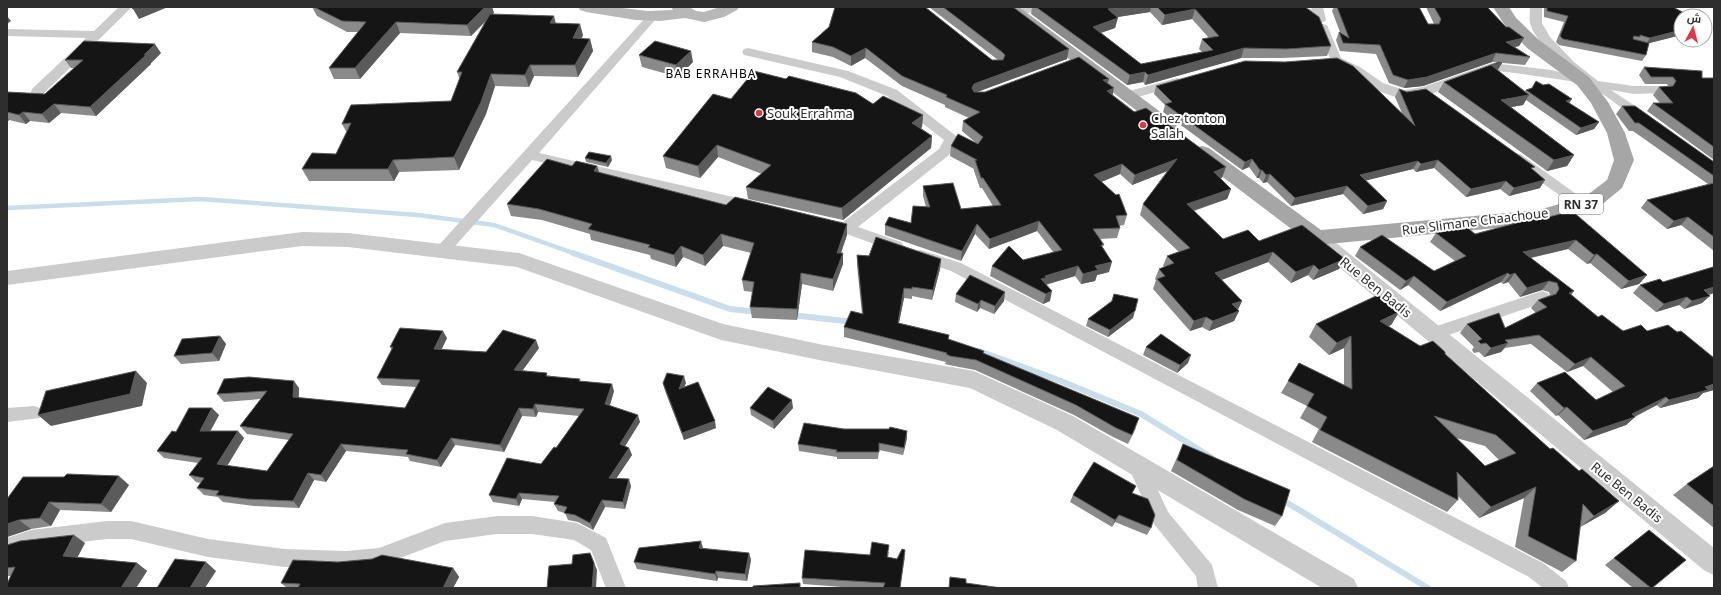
<svg xmlns="http://www.w3.org/2000/svg" width="1721" height="595" font-family="'Noto Sans',Cairo,sans-serif">
  <style>
    .lines { fill: none; stroke-linecap: round; stroke-linejoin: round }
    .stream-far1 { stroke: #c9deea; stroke-width: 4.5 }
    .stream { stroke: #c9deea; stroke-width: 6 }
    .minor { fill: #cbcbcb; fill-rule: evenodd }
    .tertiary { fill: #cbcbcb; fill-rule: evenodd }
    .secondary { fill: #b8b8b8; fill-rule: evenodd }
    .primary { fill: #a6a6a6; fill-rule: evenodd }
    .wall { fill: #8a8a8a; fill-rule: evenodd }
    .shaded-wall { fill: #5b5b5b }
    .building { fill: #151515; stroke: #5b5b5b; fill-rule: evenodd }
    .poi-dot { fill: #dd3849; stroke: #fff; stroke-width: 1.5 }
    .labels { text-anchor: middle; dominant-baseline: central; stroke-width: 4; stroke-linejoin: round; paint-order: stroke }
    .far-neighbourhood-label { font-size: 12px; letter-spacing: 1px; fill: #000; stroke: #fff }
    .shield { fill: #fff; stroke: #6d6d6d; stroke-width: 1 }
    .shield-label { font-size: 12px; font-weight: bold; fill: #2e2e2e }
    .poi-label { font-size: 13px; fill: #2e2e2e; stroke: #fff; text-anchor: start }
    .street-label { font-size: 13px; fill: #2e2e2e; stroke: #fff }
  </style>
  <rect width="100%" height="100%" fill="#fff"/>
  <g class="lines">
    <!-- stream-far1 -->
    <path class="stream-far1" d="M 7,208 L 200,199 L 418,215 L 494,225 L 576,254"/>
    <!-- stream -->
    <g class="stream">
      <path d="M 573,253 L 730,309 L 758,312"/>
      <path d="M 791,315 L 854,322"/>
      <path d="M 979,351 L 1061,381 L 1141,414 L 1211,457"/>
      <path d="M 1281,499 L 1428,588"/>
    </g>
    <!-- minor -->
    <g class="minor">
      <path d="M 119,7 L 132,7 L 42,95 L 32,95 L 31,92 L 32,89 L 86,38 L 8,36 L 7,29 L 94,31 Z"/>
      <path d="M 1026,7 L 1045,7 L 1043,9 L 1017,16 L 1011,13 L 1013,11 Z"/>
      <path d="M 1296,7 L 1312,9 L 1311,7 L 1323,7 L 1326,20 L 1324,22 L 1316,22 Z"/>
      <path d="M 1530,7 L 1542,7 L 1542,23 L 1550,37 L 1574,62 L 1598,81 L 1634,86 L 1667,86 L 1668,89 L 1667,92 L 1662,93 L 1634,94 L 1611,90 L 1650,116 L 1652,119 L 1650,122 L 1640,122 C 1624,110 1605,94 1588,85 C 1582,82 1500,70 1492,71 C 1464,76 1432,101 1402,98 C 1376,95 1354,74 1332,63 L 1317,28 L 1323,24 L 1327,25 L 1341,58 L 1360,67 L 1383,83 L 1404,90 L 1423,87 L 1492,63 L 1551,70 L 1576,76 C 1561,63 1535,42 1530,23 C 1529,18 1530,12 1530,7 Z"/>
      <path d="M 651,14 L 657,18 L 655,20 L 539,153 L 751,201 L 756,203 L 758,206 L 756,209 L 751,211 L 532,160 L 448,254 L 443,255 L 438,254 L 435,250 L 438,246 L 647,16 Z"/>
      <path d="M 748,48 L 848,71 L 897,90 L 956,136 L 958,139 L 949,155 L 858,227 L 901,242 L 904,246 L 901,250 L 896,251 L 891,250 L 844,233 L 821,228 L 819,224 L 821,220 L 826,219 L 843,222 L 939,149 L 944,140 L 887,96 L 840,77 L 744,55 L 742,52 L 744,49 Z"/>
      <path d="M 1177,78 L 1183,82 L 1181,85 L 1127,100 L 1121,96 L 1122,93 Z"/>
      <path d="M 1515,153 L 1520,154 L 1586,201 L 1588,204 L 1586,207 L 1581,209 L 1576,207 L 1510,160 L 1508,157 L 1510,154 Z"/>
      <path d="M 921,250 L 961,263 L 1543,563 L 1566,581 L 1569,588 L 1543,588 L 1529,577 L 951,271 L 916,259 L 913,255 L 916,251 Z"/>
      <path d="M 1542,291 L 1548,293 L 1550,297 L 1548,301 L 1434,340 L 1428,339 L 1426,334 L 1428,329 Z"/>
      <path d="M 34,406 L 40,408 L 43,413 L 40,418 L 7,422 L 7,408 Z"/>
      <path d="M 1137,458 L 1144,460 L 1168,512 L 1212,565 L 1218,588 L 1198,588 L 1196,576 L 1154,524 L 1128,466 L 1130,460 Z"/>
      <path d="M 497,516 L 532,516 L 577,523 L 606,538 L 626,588 L 606,588 L 591,550 L 574,540 L 532,534 L 497,534 L 445,541 L 379,566 L 346,569 L 285,567 L 208,557 L 131,539 L 107,539 L 31,548 L 7,556 L 7,538 L 31,530 L 107,521 L 131,521 L 208,539 L 285,549 L 346,551 L 379,548 L 445,523 Z"/>
    </g>
    <!-- tertiary -->
    <g class="tertiary">
      <path d="M 302,232 L 348,233 L 519,253 L 723,324 L 824,345 L 974,371 L 1073,416 L 1354,579 L 1358,588 L 1322,588 L 1057,430 L 970,388 L 824,361 L 721,340 L 517,267 L 348,247 L 302,246 L 7,285 L 7,271 Z"/>
      <path d="M 1323,236 L 1330,238 L 1714,548 L 1714,575 L 1705,571 L 1316,248 L 1314,243 L 1316,238 Z"/>
    </g>
    <!-- secondary -->
    <path class="secondary" d="M 578,7 L 613,7 L 648,11 L 673,10 L 671,7 L 689,7 L 696,11 L 704,12 L 720,7 L 739,7 L 737,10 L 724,17 L 704,22 L 685,18 L 660,21 L 636,20 L 586,12 L 580,10 Z"/>
    <!-- primary -->
    <g class="primary">
      <path d="M 1001,7 L 1019,7 L 1174,122 L 1177,126 L 1174,130 L 1168,132 L 1162,130 Z"/>
      <path d="M 1493,7 L 1509,7 L 1516,18 L 1539,40 L 1589,77 L 1608,102 L 1625,133 L 1634,160 L 1622,188 L 1600,206 L 1539,224 L 1317,245 L 1310,243 L 1195,156 L 1193,152 L 1195,148 L 1202,146 L 1209,148 L 1321,230 L 1539,210 L 1586,196 L 1607,180 L 1614,160 L 1607,133 L 1591,103 L 1577,85 L 1527,48 L 1504,24 Z"/>
    </g>
  </g>
  <!-- wall -->
  <g class="wall">
    <path d="M 312,7 L 492,7 L 494,13 L 492,14 L 556,23 L 583,35 L 581,39 L 590,39 L 593,51 L 578,77 L 534,76 L 529,87 L 495,86 L 486,114 L 459,170 L 399,172 L 394,181 L 309,181 L 302,169 L 336,154 L 347,133 L 342,124 L 451,101 L 460,80 L 457,72 L 486,20 L 471,36 L 400,33 L 360,79 L 334,79 L 329,68 L 358,32 L 347,32 L 317,16 Z"/>
    <path d="M 929,7 L 1013,7 L 1067,59 L 976,92 L 985,92 L 1108,84 L 1113,95 L 1222,178 L 1220,178 L 1231,189 L 1227,199 L 1194,211 L 1223,239 L 1259,241 L 1339,269 L 1313,280 L 1308,275 L 1291,283 L 1268,262 L 1221,280 L 1242,301 L 1238,310 L 1239,311 L 1234,321 L 1209,331 L 1202,327 L 1190,331 L 1153,289 L 1156,280 L 1155,279 L 1159,269 L 1164,267 L 1163,266 L 1167,256 L 1179,252 L 1140,215 L 1143,204 L 1167,171 L 1132,185 L 1120,174 L 1101,182 L 1127,215 L 1124,225 L 1119,226 L 1120,228 L 1117,238 L 1100,239 L 1103,248 L 1109,272 L 1097,275 L 1095,281 L 1081,284 L 1075,276 L 1046,285 L 1050,301 L 1043,304 L 990,276 L 992,266 L 1023,260 L 1054,253 L 1037,231 L 989,249 L 975,234 L 961,261 L 885,235 L 885,225 L 911,223 L 926,207 L 923,196 L 923,186 L 961,209 L 993,206 L 982,188 L 980,188 L 974,171 L 974,169 L 950,156 L 951,146 L 975,142 L 962,131 L 963,121 L 969,118 L 945,107 L 945,105 L 902,86 L 865,58 L 851,66 L 833,57 L 812,52 L 812,42 L 829,27 L 992,60 L 998,60 Z"/>
    <path d="M 1032,7 L 1305,7 L 1331,46 L 1327,56 L 1282,58 L 1241,58 L 1145,85 L 1143,82 L 1127,85 L 1031,14 ZM 1150,12 L 1162,25 L 1192,19 L 1209,38 L 1202,39 L 1199,49 L 1202,52 L 1141,64 L 1101,33 L 1115,28 L 1117,17 Z"/>
    <path d="M 1334,7 L 1419,7 L 1428,24 L 1434,24 L 1426,7 L 1487,7 L 1506,27 L 1524,38 L 1519,46 L 1515,47 L 1530,57 L 1525,65 L 1492,62 L 1423,86 L 1404,88 L 1389,83 L 1376,54 L 1340,51 L 1336,40 L 1339,32 L 1340,32 L 1332,11 Z"/>
    <path d="M 1544,7 L 1673,7 L 1684,13 L 1681,16 L 1681,35 L 1649,43 L 1646,55 L 1642,61 L 1559,45 L 1556,42 L 1564,22 L 1544,17 Z"/>
    <path d="M 161,53 L 151,63 L 151,64 L 96,116 L 61,113 L 49,123 L 30,121 L 26,124 L 9,120 L 7,122 L 7,92 L 45,94 L 74,68 L 71,68 L 65,60 Z"/>
    <path d="M 639,55 L 693,62 L 678,77 L 642,67 Z"/>
    <path d="M 1644,67 L 1702,78 L 1714,78 L 1714,160 L 1647,111 L 1653,103 L 1660,103 L 1653,95 L 1659,87 L 1668,86 L 1667,84 L 1645,84 L 1639,75 Z"/>
    <path d="M 1497,70 L 1525,91 L 1526,90 L 1569,103 L 1599,122 L 1594,129 L 1576,135 L 1526,100 L 1523,105 L 1511,107 L 1574,155 L 1567,166 L 1547,171 L 1438,92 L 1444,82 Z"/>
    <path d="M 1156,86 L 1402,113 L 1395,97 L 1399,89 L 1533,170 L 1540,188 L 1509,196 L 1500,189 L 1466,197 L 1434,168 L 1416,172 L 1413,169 L 1366,180 L 1387,201 L 1383,209 L 1363,214 L 1343,194 L 1291,206 L 1267,182 L 1263,183 L 1259,178 L 1257,178 L 1249,167 L 1242,170 L 1163,112 L 1165,105 L 1154,94 Z"/>
    <path d="M 731,99 L 873,104 L 923,115 L 922,127 L 921,128 L 932,136 L 931,148 L 843,220 L 748,199 L 746,187 L 762,174 L 718,157 L 700,178 L 666,168 L 663,156 Z"/>
    <path d="M 1622,106 L 1714,162 L 1714,251 L 1681,225 L 1667,229 L 1641,208 L 1647,200 L 1708,184 L 1633,131 L 1629,131 L 1616,114 Z"/>
    <path d="M 585,158 L 612,160 L 608,167 L 586,162 Z"/>
    <path d="M 599,173 L 847,235 L 841,253 L 843,264 L 833,291 L 802,284 L 797,320 L 752,318 L 750,307 L 753,292 L 744,291 L 742,280 L 751,253 L 723,246 L 705,266 L 683,257 L 676,267 L 651,259 L 650,255 L 591,240 L 590,234 L 542,220 L 511,216 L 507,204 Z"/>
    <path d="M 1541,219 L 1647,275 L 1639,284 L 1621,289 L 1590,263 L 1587,264 L 1568,249 L 1531,258 L 1571,295 L 1598,317 L 1623,331 L 1647,331 L 1677,332 L 1714,358 L 1714,390 L 1703,393 L 1698,398 L 1660,408 L 1657,405 L 1635,417 L 1626,425 L 1584,440 L 1558,415 L 1556,416 L 1530,391 L 1537,383 L 1596,400 L 1613,392 L 1583,366 L 1567,372 L 1531,344 L 1505,348 L 1501,352 L 1484,357 L 1479,352 L 1474,353 L 1472,350 L 1474,347 L 1460,333 L 1467,324 L 1505,328 L 1536,313 L 1531,308 L 1538,300 L 1550,295 L 1549,292 L 1542,290 L 1520,297 L 1508,282 L 1503,284 L 1501,282 L 1440,311 L 1408,285 L 1400,290 L 1355,256 L 1360,247 L 1434,271 L 1455,261 L 1430,242 L 1436,233 L 1475,234 Z"/>
    <path d="M 857,255 L 941,259 L 940,269 L 932,300 L 912,296 L 912,299 L 904,298 L 899,323 L 949,335 L 949,339 L 983,353 L 1136,428 L 1128,444 L 1113,437 L 1074,415 L 975,370 L 949,365 L 945,364 L 946,362 L 844,337 L 844,327 L 862,314 L 857,265 Z"/>
    <path d="M 1714,267 L 1714,293 L 1709,295 L 1702,303 L 1684,309 L 1679,305 L 1656,312 L 1633,293 L 1640,285 L 1663,282 Z"/>
    <path d="M 956,294 L 1004,301 L 994,314 L 980,308 L 977,312 L 955,302 Z"/>
    <path d="M 1114,294 L 1133,318 L 1108,337 L 1086,326 L 1088,319 L 1111,302 Z"/>
    <path d="M 1399,312 L 1391,325 L 1388,326 L 1420,346 L 1445,354 L 1550,449 L 1619,501 L 1605,513 L 1580,527 L 1576,561 L 1562,572 L 1515,547 L 1524,498 L 1479,518 L 1458,496 L 1458,500 L 1447,512 L 1312,442 L 1319,429 L 1300,418 L 1307,406 L 1281,393 L 1299,363 L 1344,385 L 1344,348 L 1329,355 L 1309,337 L 1316,324 ZM 1456,438 L 1485,446 L 1499,460 L 1485,466 Z"/>
    <path d="M 220,336 L 226,344 L 219,361 L 181,364 L 174,356 Z"/>
    <path d="M 447,338 L 441,350 L 486,352 L 539,348 L 522,371 L 581,381 L 614,391 L 610,405 L 640,422 L 625,446 L 629,448 L 632,455 L 616,478 L 631,486 L 625,509 L 605,507 L 593,530 L 578,522 L 568,520 L 565,513 L 558,511 L 554,504 L 555,502 L 522,499 L 519,506 L 493,502 L 489,495 L 541,464 L 556,448 L 579,416 L 538,412 L 536,417 L 522,416 L 504,452 L 455,445 L 441,467 L 410,461 L 408,457 L 346,451 L 326,482 L 314,480 L 299,508 L 254,506 L 223,502 L 218,497 L 204,495 L 197,488 L 201,483 L 196,482 L 189,475 L 198,463 L 164,458 L 157,451 L 176,432 L 219,415 L 210,431 L 244,438 L 227,466 L 267,471 L 289,440 L 247,434 L 240,426 L 261,399 L 224,402 L 217,394 L 299,388 L 299,398 L 405,408 L 416,387 L 382,385 L 377,378 L 392,350 L 390,347 Z"/>
    <path d="M 1146,347 L 1188,363 L 1177,373 L 1143,355 Z"/>
    <path d="M 663,383 L 686,383 L 684,387 L 716,428 L 684,440 L 665,391 Z"/>
    <path d="M 750,408 L 793,408 L 774,429 L 751,415 Z"/>
    <path d="M 844,429 L 907,431 L 907,438 L 903,455 L 879,450 L 878,459 L 837,459 L 837,457 L 799,451 L 798,444 Z"/>
    <path d="M 1183,444 L 1282,516 L 1275,526 L 1238,510 L 1171,471 Z"/>
    <path d="M 1714,466 L 1714,528 L 1673,495 L 1687,484 Z"/>
    <path d="M 129,485 L 111,512 L 60,510 L 51,526 L 31,529 L 7,537 L 7,499 Z"/>
    <path d="M 1133,493 L 1151,528 L 1147,535 L 1115,522 L 1112,527 L 1070,502 L 1073,495 Z"/>
    <path d="M 1649,530 L 1652,588 L 1633,588 L 1605,565 Z"/>
    <path d="M 85,543 L 77,557 L 137,563 L 147,571 L 136,588 L 7,588 L 11,576 L 7,576 L 7,545 Z"/>
    <path d="M 703,549 L 749,553 L 751,560 L 747,581 L 718,578 L 717,581 L 637,569 L 634,562 Z"/>
    <path d="M 889,552 L 888,557 L 897,559 L 905,557 L 900,588 L 855,588 L 803,584 L 802,578 L 870,555 Z"/>
    <path d="M 453,568 L 459,577 L 453,588 L 287,588 L 281,583 Z"/>
  </g>
  <!-- shaded-wall -->
  <g class="shaded-wall">
    <path d="M 137,7 L 168,7 L 139,19 L 133,9 Z"/>
    <path d="M 485,7 L 492,7 L 494,13 L 471,36 L 467,25 Z"/>
    <path d="M 1121,7 L 1151,7 L 1150,12 L 1105,19 L 1108,9 Z"/>
    <path d="M 1195,9 L 1192,19 L 1162,25 L 1165,15 Z"/>
    <path d="M 7,16 L 11,21 L 7,24 Z"/>
    <path d="M 554,16 L 557,28 L 550,23 Z"/>
    <path d="M 1118,18 L 1115,28 L 1091,36 L 1093,27 Z"/>
    <path d="M 396,22 L 400,33 L 360,79 L 355,68 Z"/>
    <path d="M 580,24 L 583,35 L 577,50 L 573,38 Z"/>
    <path d="M 1681,30 L 1681,35 L 1646,44 L 1650,38 Z"/>
    <path d="M 1524,38 L 1519,46 L 1501,50 L 1506,42 Z"/>
    <path d="M 590,39 L 593,51 L 578,77 L 575,65 Z"/>
    <path d="M 155,44 L 161,53 L 151,63 L 151,64 L 96,116 L 90,107 Z"/>
    <path d="M 866,48 L 865,58 L 851,66 L 851,56 Z"/>
    <path d="M 1244,48 L 1241,58 L 1145,85 L 1148,75 Z"/>
    <path d="M 1069,49 L 1067,59 L 972,94 L 972,88 L 974,84 Z"/>
    <path d="M 691,51 L 693,62 L 678,77 L 676,65 Z"/>
    <path d="M 1496,53 L 1492,62 L 1423,86 L 1404,88 L 1408,80 Z"/>
    <path d="M 1502,63 L 1496,73 L 1491,65 Z"/>
    <path d="M 530,65 L 534,76 L 529,87 L 525,75 Z"/>
    <path d="M 1145,72 L 1143,82 L 1127,85 L 1130,75 Z"/>
    <path d="M 491,74 L 495,86 L 486,114 L 459,170 L 454,157 Z"/>
    <path d="M 1109,79 L 1106,89 L 1103,80 Z"/>
    <path d="M 1114,88 L 1112,98 L 1107,91 Z"/>
    <path d="M 1529,95 L 1523,105 L 1495,110 L 1501,100 Z"/>
    <path d="M 1572,99 L 1567,106 L 1566,101 Z"/>
    <path d="M 54,104 L 61,113 L 49,123 L 42,114 Z"/>
    <path d="M 23,112 L 30,121 L 26,124 L 19,115 Z"/>
    <path d="M 923,115 L 922,127 L 912,135 L 912,123 Z"/>
    <path d="M 7,117 L 9,120 L 7,122 Z"/>
    <path d="M 1599,122 L 1594,129 L 1576,135 L 1581,128 Z"/>
    <path d="M 932,136 L 931,148 L 843,220 L 842,208 Z"/>
    <path d="M 717,145 L 718,157 L 700,178 L 698,166 Z"/>
    <path d="M 1574,155 L 1567,166 L 1547,171 L 1554,160 Z"/>
    <path d="M 611,156 L 612,160 L 608,167 L 606,163 Z"/>
    <path d="M 1177,159 L 1173,169 L 1132,185 L 1135,175 Z"/>
    <path d="M 1252,159 L 1249,167 L 1242,170 L 1245,162 Z"/>
    <path d="M 393,160 L 399,172 L 394,181 L 388,169 Z"/>
    <path d="M 1438,160 L 1434,168 L 1416,172 L 1421,164 Z"/>
    <path d="M 1418,161 L 1413,169 L 1356,183 L 1360,175 Z"/>
    <path d="M 1122,164 L 1120,174 L 1092,186 L 1094,175 Z"/>
    <path d="M 597,166 L 601,177 L 594,171 Z"/>
    <path d="M 1226,167 L 1222,178 L 1210,183 L 1214,172 Z"/>
    <path d="M 1260,170 L 1262,170 L 1259,178 L 1257,178 Z"/>
    <path d="M 1270,174 L 1267,182 L 1263,183 L 1266,175 Z"/>
    <path d="M 1545,180 L 1540,188 L 1509,196 L 1514,188 Z"/>
    <path d="M 1506,181 L 1500,189 L 1466,197 L 1471,189 Z"/>
    <path d="M 1347,186 L 1343,194 L 1291,206 L 1295,198 Z"/>
    <path d="M 1231,189 L 1227,199 L 1183,214 L 1187,204 Z"/>
    <path d="M 1387,201 L 1383,209 L 1363,214 L 1368,206 Z"/>
    <path d="M 1688,217 L 1681,225 L 1667,229 L 1674,221 Z"/>
    <path d="M 1039,221 L 1037,231 L 989,249 L 990,239 Z"/>
    <path d="M 847,224 L 847,235 L 837,264 L 837,253 Z"/>
    <path d="M 977,224 L 975,234 L 961,261 L 962,251 Z"/>
    <path d="M 721,234 L 723,246 L 705,266 L 703,255 Z"/>
    <path d="M 1576,240 L 1568,249 L 1516,261 L 1523,252 Z"/>
    <path d="M 681,246 L 683,257 L 676,267 L 674,255 Z"/>
    <path d="M 1273,252 L 1268,262 L 1211,284 L 1215,273 Z"/>
    <path d="M 843,253 L 843,264 L 833,291 L 833,279 Z"/>
    <path d="M 1597,254 L 1590,263 L 1587,264 L 1594,255 Z"/>
    <path d="M 941,259 L 940,269 L 932,300 L 933,290 Z"/>
    <path d="M 1345,259 L 1339,269 L 1313,280 L 1319,270 Z"/>
    <path d="M 1112,262 L 1109,272 L 1097,275 L 1095,281 L 1081,284 L 1083,274 L 1095,266 Z"/>
    <path d="M 1314,265 L 1308,275 L 1291,283 L 1296,272 Z"/>
    <path d="M 1078,266 L 1075,276 L 1044,285 L 1041,279 L 1045,276 Z"/>
    <path d="M 801,273 L 802,284 L 797,320 L 797,309 Z"/>
    <path d="M 1508,273 L 1501,282 L 1440,311 L 1447,302 Z"/>
    <path d="M 1515,273 L 1508,282 L 1503,284 L 1510,275 Z"/>
    <path d="M 1647,275 L 1639,284 L 1621,289 L 1629,281 Z"/>
    <path d="M 1414,276 L 1408,285 L 1400,290 L 1406,281 Z"/>
    <path d="M 1549,281 L 1542,290 L 1520,297 L 1527,288 Z"/>
    <path d="M 1714,287 L 1714,293 L 1696,298 L 1704,290 Z"/>
    <path d="M 904,288 L 904,298 L 897,332 L 898,323 Z"/>
    <path d="M 1052,291 L 1050,301 L 1043,304 L 1046,294 Z"/>
    <path d="M 1574,291 L 1567,300 L 1569,293 Z"/>
    <path d="M 1005,292 L 1004,301 L 994,314 L 995,306 Z"/>
    <path d="M 1710,296 L 1702,303 L 1684,309 L 1692,301 Z"/>
    <path d="M 1687,297 L 1679,305 L 1656,312 L 1664,304 Z"/>
    <path d="M 981,300 L 980,308 L 977,312 L 978,304 Z"/>
    <path d="M 1242,301 L 1237,311 L 1232,304 Z"/>
    <path d="M 1135,311 L 1133,318 L 1108,337 L 1110,330 Z"/>
    <path d="M 1239,311 L 1234,321 L 1209,331 L 1213,321 Z"/>
    <path d="M 1399,312 L 1391,325 L 1372,334 L 1380,321 Z"/>
    <path d="M 1206,317 L 1202,327 L 1190,331 L 1194,321 Z"/>
    <path d="M 443,331 L 447,338 L 438,357 L 434,349 Z"/>
    <path d="M 220,336 L 226,344 L 219,361 L 212,353 Z"/>
    <path d="M 1351,336 L 1344,348 L 1329,355 L 1337,343 Z"/>
    <path d="M 536,340 L 539,348 L 517,378 L 514,370 Z"/>
    <path d="M 1508,343 L 1501,352 L 1484,357 L 1491,348 Z"/>
    <path d="M 1191,355 L 1188,363 L 1177,373 L 1180,365 Z"/>
    <path d="M 1591,357 L 1583,366 L 1567,372 L 1575,364 Z"/>
    <path d="M 136,371 L 147,383 L 142,406 L 51,426 L 38,415 Z"/>
    <path d="M 684,376 L 686,383 L 680,397 L 679,389 Z"/>
    <path d="M 294,381 L 299,388 L 298,405 L 293,397 Z"/>
    <path d="M 612,384 L 614,391 L 608,411 L 605,404 Z"/>
    <path d="M 1714,384 L 1714,390 L 1703,393 L 1698,398 L 1660,408 L 1669,400 Z"/>
    <path d="M 1666,397 L 1657,405 L 1631,418 L 1635,417 L 1626,425 L 1584,440 L 1593,431 L 1632,414 Z"/>
    <path d="M 792,400 L 793,408 L 774,429 L 773,421 Z"/>
    <path d="M 535,404 L 538,412 L 536,417 L 533,409 Z"/>
    <path d="M 1567,407 L 1558,415 L 1556,416 L 1564,408 Z"/>
    <path d="M 212,408 L 219,415 L 206,439 L 200,431 Z"/>
    <path d="M 519,408 L 522,416 L 504,452 L 500,445 Z"/>
    <path d="M 638,415 L 640,422 L 622,451 L 620,444 Z"/>
    <path d="M 715,421 L 716,428 L 684,440 L 682,433 Z"/>
    <path d="M 238,431 L 244,438 L 224,471 L 217,464 Z"/>
    <path d="M 907,431 L 907,438 L 903,455 L 904,448 Z"/>
    <path d="M 451,438 L 455,445 L 441,467 L 437,460 Z"/>
    <path d="M 341,444 L 346,451 L 326,482 L 321,475 Z"/>
    <path d="M 629,448 L 632,455 L 612,485 L 609,478 Z"/>
    <path d="M 308,473 L 314,480 L 299,508 L 293,501 Z"/>
    <path d="M 119,476 L 129,485 L 111,512 L 101,504 Z"/>
    <path d="M 629,479 L 631,486 L 625,509 L 623,502 Z"/>
    <path d="M 1536,487 L 1524,498 L 1479,518 L 1491,507 Z"/>
    <path d="M 519,493 L 522,499 L 519,506 L 516,499 Z"/>
    <path d="M 602,500 L 605,507 L 593,530 L 590,523 Z"/>
    <path d="M 1619,501 L 1605,513 L 1580,527 L 1594,516 Z"/>
    <path d="M 49,502 L 60,510 L 51,526 L 40,518 Z"/>
    <path d="M 1119,515 L 1115,522 L 1112,527 L 1115,520 Z"/>
    <path d="M 19,520 L 31,529 L 7,537 L 7,524 Z"/>
    <path d="M 74,535 L 85,543 L 74,564 L 63,556 Z"/>
    <path d="M 701,541 L 703,548 L 699,548 Z"/>
    <path d="M 590,553 L 597,570 L 596,588 L 592,588 Z"/>
    <path d="M 749,553 L 751,560 L 747,581 L 745,574 Z"/>
    <path d="M 206,562 L 216,571 L 205,588 L 190,588 Z"/>
    <path d="M 137,563 L 147,571 L 136,588 L 121,588 Z"/>
    <path d="M 453,568 L 459,577 L 453,588 L 443,588 Z"/>
    <path d="M 716,571 L 718,578 L 717,581 L 715,574 Z"/>
  </g>
  <!-- building -->
  <g class="building">
    <path d="M 131,7 L 137,7 L 133,9 Z"/>
    <path d="M 314,7 L 485,7 L 467,25 L 396,22 L 355,68 L 329,68 L 366,22 L 342,21 Z"/>
    <path d="M 835,7 L 925,7 L 992,60 L 1003,60 L 1005,55 L 1002,52 L 943,7 L 1013,7 L 1069,49 L 974,84 L 972,88 L 974,92 L 985,92 L 1079,57 L 1109,79 L 1103,80 L 1114,88 L 1107,91 L 1134,112 L 1146,108 L 1226,167 L 1214,172 L 1231,189 L 1187,204 L 1223,239 L 1248,230 L 1259,241 L 1302,225 L 1345,259 L 1319,270 L 1314,265 L 1296,272 L 1273,252 L 1215,273 L 1242,301 L 1232,304 L 1239,311 L 1213,321 L 1206,317 L 1194,321 L 1157,279 L 1165,276 L 1159,269 L 1174,263 L 1167,256 L 1190,248 L 1143,204 L 1177,159 L 1135,175 L 1122,164 L 1094,175 L 1116,195 L 1119,194 L 1127,215 L 1116,216 L 1120,228 L 1093,229 L 1104,245 L 1101,245 L 1112,262 L 1095,266 L 1098,270 L 1083,274 L 1078,266 L 1045,276 L 1046,278 L 1041,279 L 1052,291 L 1046,294 L 992,266 L 1009,246 L 1023,260 L 1062,250 L 1039,221 L 990,239 L 977,224 L 962,251 L 885,225 L 889,217 L 911,223 L 913,206 L 930,207 L 923,186 L 953,183 L 961,209 L 1001,205 L 983,178 L 981,178 L 975,160 L 977,160 L 951,146 L 958,134 L 978,144 L 983,137 L 963,121 L 980,112 L 946,97 L 947,95 L 902,76 L 866,48 L 851,56 L 833,47 L 812,42 L 829,27 Z"/>
    <path d="M 1036,7 L 1121,7 L 1108,9 L 1118,18 L 1093,27 L 1141,64 L 1213,50 L 1202,39 L 1219,36 L 1195,9 L 1165,15 L 1157,7 L 1305,7 L 1319,17 L 1331,46 L 1286,49 L 1244,48 L 1148,75 L 1145,72 L 1130,75 Z"/>
    <path d="M 1337,7 L 1419,7 L 1428,24 L 1439,24 L 1441,19 L 1434,7 L 1487,7 L 1506,27 L 1509,27 L 1524,38 L 1506,42 L 1530,57 L 1496,53 L 1427,77 L 1408,80 L 1393,75 L 1380,45 L 1343,43 L 1339,32 L 1349,38 Z"/>
    <path d="M 1547,7 L 1673,7 L 1684,13 L 1679,14 L 1682,16 L 1681,16 L 1681,19 L 1677,20 L 1681,23 L 1681,30 L 1650,38 L 1640,35 L 1640,37 L 1634,36 L 1633,39 L 1649,43 L 1646,55 L 1563,39 L 1560,36 L 1568,16 L 1547,11 Z"/>
    <path d="M 490,14 L 554,16 L 550,23 L 580,24 L 573,38 L 590,39 L 575,65 L 530,65 L 525,75 L 491,74 L 481,102 L 454,157 L 393,160 L 388,169 L 302,169 L 312,153 L 336,154 L 351,123 L 342,124 L 351,105 L 451,101 L 462,72 L 457,72 Z"/>
    <path d="M 84,41 L 155,44 L 144,55 L 146,55 L 90,107 L 54,104 L 42,114 L 23,112 L 19,115 L 7,112 L 7,92 L 45,94 L 83,60 L 65,60 Z"/>
    <path d="M 655,41 L 691,51 L 676,65 L 639,55 Z"/>
    <path d="M 1337,58 L 1353,66 L 1415,126 L 1399,89 L 1407,92 L 1426,89 L 1535,167 L 1531,168 L 1545,180 L 1514,188 L 1506,181 L 1471,189 L 1438,160 L 1421,164 L 1418,161 L 1360,175 L 1387,201 L 1368,206 L 1347,186 L 1295,198 L 1270,174 L 1266,175 L 1262,170 L 1260,170 L 1252,159 L 1245,162 L 1165,104 L 1172,102 L 1156,86 L 1245,61 L 1285,62 Z"/>
    <path d="M 1499,62 L 1502,63 L 1491,65 L 1529,95 L 1501,100 L 1574,155 L 1554,160 L 1444,82 Z"/>
    <path d="M 1644,67 L 1702,71 L 1702,78 L 1714,78 L 1714,147 L 1653,103 L 1673,103 L 1659,87 L 1673,86 L 1676,81 L 1673,77 L 1651,77 Z"/>
    <path d="M 754,71 L 786,79 L 789,76 L 856,93 L 873,104 L 883,96 L 923,115 L 912,123 L 932,136 L 842,208 L 746,187 L 771,165 L 717,145 L 698,166 L 663,156 L 713,94 L 731,99 Z"/>
    <path d="M 1536,81 L 1543,85 L 1549,84 L 1572,99 L 1566,101 L 1599,122 L 1581,128 L 1526,90 L 1532,88 Z"/>
    <path d="M 1622,106 L 1635,106 L 1714,162 L 1714,176 L 1639,123 L 1635,123 Z"/>
    <path d="M 589,152 L 611,156 L 606,163 L 585,158 Z"/>
    <path d="M 547,159 L 572,166 L 576,161 L 597,166 L 594,171 L 726,205 L 735,197 L 847,224 L 837,253 L 843,253 L 833,279 L 801,273 L 797,309 L 750,307 L 754,282 L 742,280 L 754,243 L 721,234 L 703,255 L 681,246 L 674,255 L 648,247 L 650,245 L 588,229 L 592,224 L 539,209 L 507,204 Z"/>
    <path d="M 1714,183 L 1714,237 L 1688,217 L 1674,221 L 1647,200 Z"/>
    <path d="M 1572,211 L 1647,275 L 1629,281 L 1597,254 L 1594,255 L 1576,240 L 1523,252 L 1574,291 L 1569,293 L 1598,317 L 1602,315 L 1623,331 L 1641,325 L 1647,331 L 1668,325 L 1677,332 L 1681,331 L 1714,358 L 1714,384 L 1705,387 L 1708,390 L 1669,400 L 1666,397 L 1632,414 L 1635,417 L 1593,431 L 1567,407 L 1564,408 L 1537,383 L 1565,372 L 1596,400 L 1625,386 L 1591,357 L 1575,364 L 1539,335 L 1505,340 L 1508,343 L 1491,348 L 1486,343 L 1481,344 L 1478,341 L 1482,339 L 1467,324 L 1499,313 L 1505,328 L 1547,307 L 1538,300 L 1556,294 L 1559,289 L 1557,283 L 1549,281 L 1527,288 L 1515,273 L 1510,275 L 1508,273 L 1447,302 L 1414,276 L 1406,281 L 1360,247 L 1382,235 L 1434,271 L 1466,256 L 1436,233 L 1463,224 L 1475,234 L 1539,217 L 1541,219 Z"/>
    <path d="M 876,237 L 941,259 L 933,290 L 912,287 L 912,289 L 904,288 L 898,323 L 949,335 L 948,339 L 984,351 L 983,353 L 1139,418 L 1132,435 L 1116,428 L 1076,405 L 976,360 L 950,356 L 946,354 L 947,353 L 844,327 L 851,311 L 863,314 L 857,255 L 869,256 Z"/>
    <path d="M 1713,267 L 1714,267 L 1714,287 L 1704,290 L 1710,296 L 1692,301 L 1687,297 L 1664,304 L 1640,285 L 1660,279 L 1663,282 Z"/>
    <path d="M 970,275 L 1005,292 L 995,306 L 981,300 L 978,304 L 956,294 Z"/>
    <path d="M 1114,294 L 1138,299 L 1135,311 L 1110,330 L 1088,319 L 1112,301 Z"/>
    <path d="M 1378,295 L 1399,312 L 1380,321 L 1420,346 L 1433,341 L 1445,352 L 1445,354 L 1550,449 L 1553,448 L 1579,471 L 1582,469 L 1619,501 L 1594,516 L 1583,504 L 1576,561 L 1528,536 L 1536,487 L 1491,507 L 1457,472 L 1458,500 L 1320,430 L 1327,417 L 1307,406 L 1314,394 L 1288,381 L 1299,363 L 1352,389 L 1351,336 L 1337,343 L 1316,324 ZM 1434,416 L 1496,435 L 1516,453 L 1485,466 Z"/>
    <path d="M 400,328 L 443,331 L 434,349 L 486,352 L 503,330 L 536,340 L 514,370 L 547,373 L 546,376 L 580,379 L 579,381 L 612,384 L 605,404 L 638,415 L 620,444 L 629,448 L 609,478 L 629,479 L 623,502 L 602,500 L 590,523 L 575,515 L 564,513 L 567,507 L 554,504 L 559,496 L 519,493 L 516,499 L 489,495 L 507,458 L 541,464 L 554,447 L 556,448 L 584,409 L 535,404 L 533,409 L 519,408 L 500,445 L 451,438 L 437,460 L 406,454 L 408,450 L 341,444 L 321,475 L 308,473 L 293,501 L 247,499 L 216,495 L 219,491 L 197,488 L 204,478 L 189,475 L 202,458 L 157,451 L 172,431 L 176,432 L 189,408 L 212,408 L 200,431 L 238,431 L 217,464 L 267,471 L 293,434 L 240,426 L 267,391 L 217,394 L 224,379 L 249,377 L 294,381 L 293,397 L 405,408 L 420,380 L 377,378 L 393,347 L 390,347 Z"/>
    <path d="M 1161,334 L 1191,355 L 1180,365 L 1146,347 Z"/>
    <path d="M 220,336 L 212,353 L 174,356 L 182,339 Z"/>
    <path d="M 136,371 L 130,394 L 38,415 L 46,391 Z"/>
    <path d="M 667,373 L 684,376 L 679,389 L 698,382 L 715,421 L 682,433 L 663,383 Z"/>
    <path d="M 768,387 L 792,400 L 773,421 L 750,408 Z"/>
    <path d="M 804,423 L 844,429 L 889,429 L 890,427 L 907,431 L 904,448 L 879,443 L 879,452 L 836,452 L 837,450 L 798,444 Z"/>
    <path d="M 1183,444 L 1290,490 L 1282,516 L 1244,499 L 1177,460 Z"/>
    <path d="M 1094,462 L 1136,486 L 1132,493 L 1148,499 L 1155,515 L 1151,528 L 1119,515 L 1115,520 L 1073,495 Z"/>
    <path d="M 1714,466 L 1714,506 L 1687,484 Z"/>
    <path d="M 67,474 L 119,476 L 101,504 L 49,502 L 40,518 L 19,520 L 7,524 L 7,499 L 23,477 L 64,477 Z"/>
    <path d="M 1649,530 L 1686,560 L 1652,588 L 1651,588 L 1614,558 Z"/>
    <path d="M 74,535 L 63,556 L 137,563 L 121,588 L 7,588 L 7,584 L 15,567 L 7,568 L 7,545 L 20,541 Z"/>
    <path d="M 701,541 L 699,548 L 749,553 L 745,574 L 716,571 L 715,574 L 634,562 L 639,548 Z"/>
    <path d="M 872,542 L 889,545 L 887,557 L 897,559 L 902,549 L 905,550 L 900,588 L 883,588 L 885,583 L 802,578 L 805,550 L 870,555 Z"/>
    <path d="M 590,553 L 594,563 L 592,588 L 547,588 L 549,566 L 572,564 L 573,555 Z"/>
    <path d="M 382,555 L 453,568 L 443,588 L 298,588 L 300,584 L 281,583 L 293,560 L 338,562 L 372,559 Z"/>
    <path d="M 175,559 L 206,562 L 190,588 L 157,588 Z"/>
    <path d="M 950,577 L 966,579 L 966,583 L 1001,588 L 949,588 Z"/>
    <path d="M 800,583 L 800,588 L 753,588 L 753,586 Z"/>
  </g>
  <!-- markers -->
  <g class="poi-dot">
    <circle cx="759" cy="113" r="4"/>
    <circle cx="1143" cy="125" r="4"/>
  </g>
  <g class="labels">
    <!-- far-neighbourhood labels -->
    <g class="far-neighbourhood-label">
      <text x="711" y="73">BAB ERRAHBA</text>
    </g>
    <!-- shield labels -->
    <rect class="shield" x="1559" y="194" width="44" height="20" rx="3"/>
    <g class="shield-label">
      <text x="1581" y="204">RN 37</text>
    </g>
    <!-- poi labels -->
    <g class="poi-label">
      <text x="767" y="113">Souk Errahma</text>
      <text x="1151" y="118">Chez tonton<tspan x="1151" dy="15">Salah</tspan></text>
    </g>
    <!-- street labels -->
    <g class="street-label">
      <text transform="translate(1475 221) rotate(-7)">Rue Slimane Chaachoue</text>
      <text transform="translate(1376 287) rotate(39)">Rue Ben Badis</text>
      <text transform="translate(1627 492) rotate(39)">Rue Ben Badis</text>
    </g>
  </g>
  <!-- border -->
  <rect width="1721" height="595" fill="none" stroke="#2e2e2e" stroke-width="16"/>
  <!-- north arrow -->
  <g transform="translate(1693 28) rotate(7)"><circle r="19" fill="#ffffff" stroke="#ababab"/>
  <path d="M0-3L7 15L0 10L-7 15Z" fill="#dd3849"/>
  <text y="-6" font-size="11" font-weight="bold" text-anchor="middle" fill="#2e2e2e">ش</text>
  </g>
</svg>
